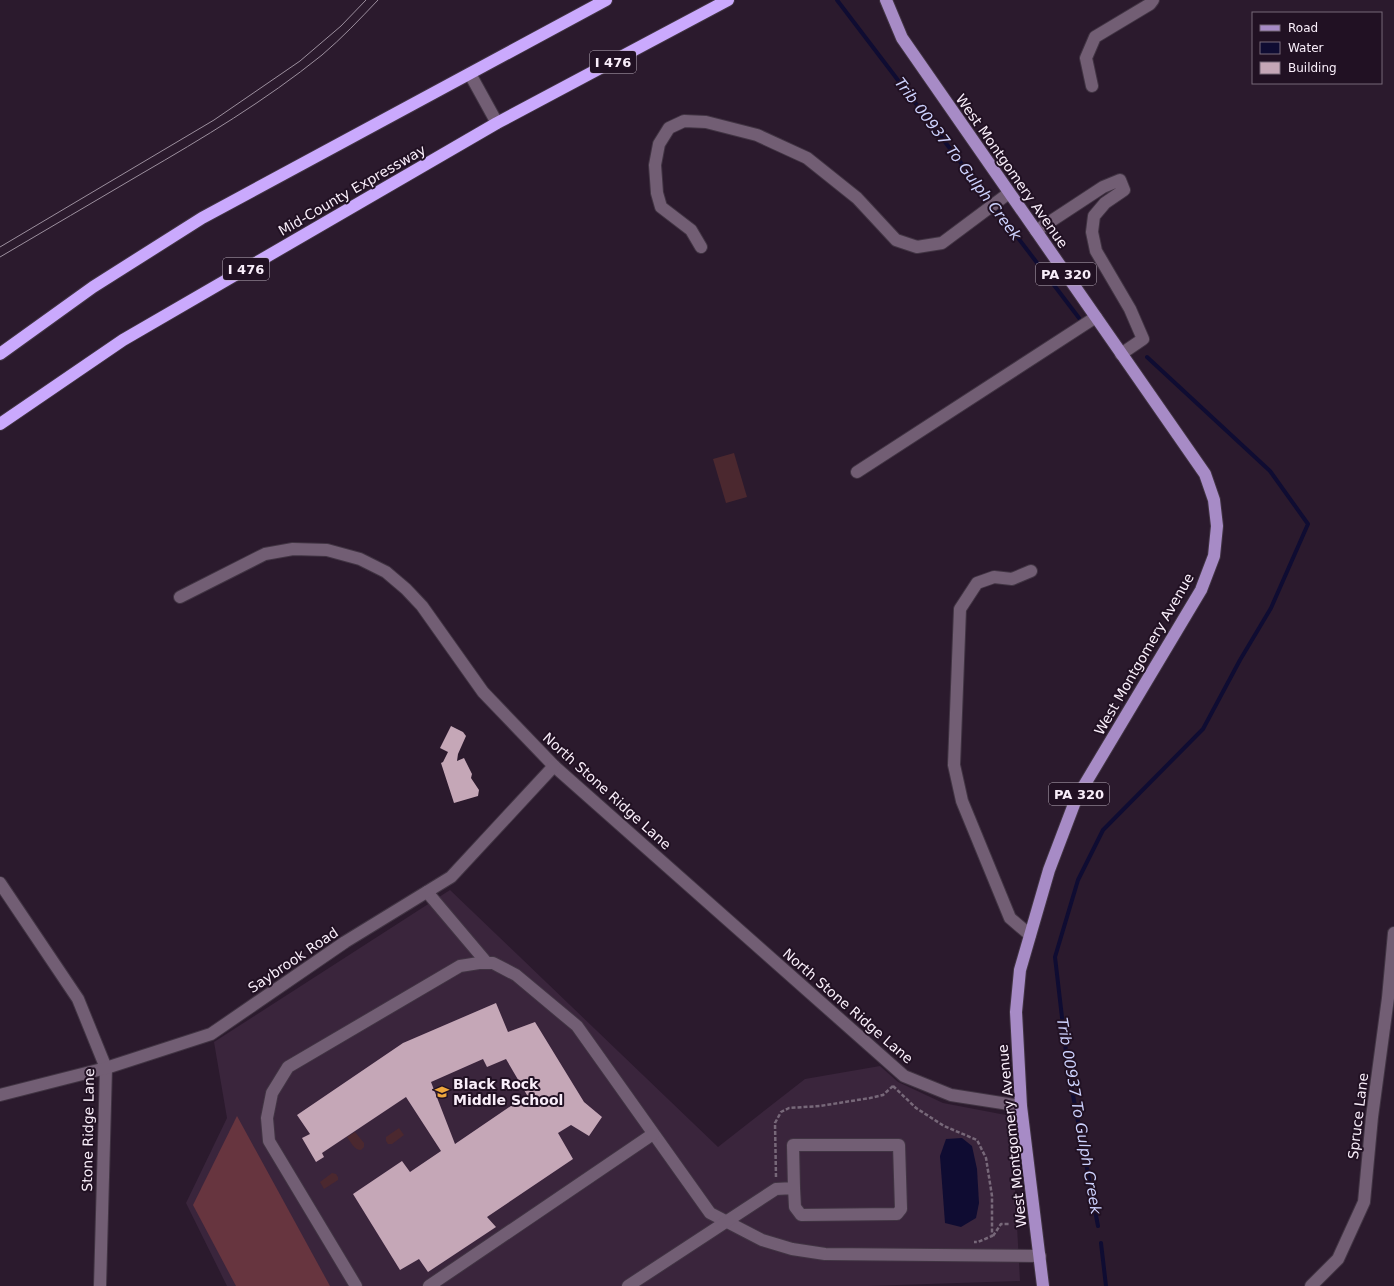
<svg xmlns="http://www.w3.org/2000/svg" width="1394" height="1286" font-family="'DejaVu Sans',sans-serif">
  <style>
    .built { fill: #3a253c }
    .green { fill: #4b282f }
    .forest { fill: #67353f }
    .water { fill: #0f0c32 }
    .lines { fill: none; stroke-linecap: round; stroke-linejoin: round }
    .stream { stroke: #0f0c32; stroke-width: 4 }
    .building { fill: #c5a7b7; fill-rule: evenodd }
    .minor-casing { stroke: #413443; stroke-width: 14 }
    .major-casing { stroke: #413443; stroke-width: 14 }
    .highway-casing { stroke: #413443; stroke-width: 14 }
    .path { stroke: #776879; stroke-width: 2.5; stroke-dasharray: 4 2; stroke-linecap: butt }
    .minor { stroke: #725e74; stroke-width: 12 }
    .major { stroke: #a78bc6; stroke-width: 12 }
    .highway { stroke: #caa9fd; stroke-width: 12 }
    .tram { stroke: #9c8f9e; stroke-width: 1 }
    .labels { text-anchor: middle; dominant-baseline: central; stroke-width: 4; stroke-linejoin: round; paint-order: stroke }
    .shield { fill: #211123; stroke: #b8acba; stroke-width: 1 }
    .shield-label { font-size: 13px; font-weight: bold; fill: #f9eefa }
    .street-label { font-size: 14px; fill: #f9eefa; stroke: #211123 }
    .poi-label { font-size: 14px; font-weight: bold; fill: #f9eefa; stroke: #211123; text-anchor: start }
    .water-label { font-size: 15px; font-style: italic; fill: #cdd2fe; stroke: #211123 }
  </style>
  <rect width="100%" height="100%" fill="#2b1a2d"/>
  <!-- built -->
  <path class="built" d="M 450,890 L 718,1147 L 805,1079 L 880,1066 L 898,1082 L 943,1103 L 1011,1116 L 1020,1281 L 868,1286 L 227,1286 L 186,1203 L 227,1118 L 214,1042 Z"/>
  <!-- green -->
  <g class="green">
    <path d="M 734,453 L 747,497 L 726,503 L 713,459 Z"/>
    <path d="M 399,1128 L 404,1135 L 392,1144 L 388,1144 L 386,1141 L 386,1137 Z"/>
    <path d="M 355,1132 L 364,1143 L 364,1147 L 361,1150 C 354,1150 351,1142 347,1137 Z"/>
    <path d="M 332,1173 L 336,1174 L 338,1177 L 338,1180 L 324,1189 L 320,1182 Z"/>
  </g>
  <!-- forest -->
  <path class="forest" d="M 237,1116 L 330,1286 L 236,1286 L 193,1205 Z"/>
  <!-- water -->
  <path class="water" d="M 962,1138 L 972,1146 L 977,1169 L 979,1203 L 976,1218 L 961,1227 L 945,1223 L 940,1156 L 946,1139 Z"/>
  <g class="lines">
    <!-- stream -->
    <g class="stream">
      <path d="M 837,0 L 1079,318"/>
      <path d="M 1098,1226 L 1068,1069 L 1055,957 L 1078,880 L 1103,830 L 1203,729 L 1240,660 L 1271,608 L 1308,524 L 1270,471 L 1147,357"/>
      <path d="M 1101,1243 L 1106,1286"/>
    </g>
  </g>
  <!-- building -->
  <g class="building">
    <path d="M 451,726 L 463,732 L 466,736 L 458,754 L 457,761 L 464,758 L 472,774 L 471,778 L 479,790 L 478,796 L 454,803 L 441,763 L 443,762 L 448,752 L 440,748 Z"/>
    <path d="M 496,1003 L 508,1032 L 535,1022 L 584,1102 L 602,1117 L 589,1136 L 571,1125 L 558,1133 L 573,1159 L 487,1217 L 496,1227 L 428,1272 L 419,1259 L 400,1270 L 353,1194 L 402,1161 L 410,1172 L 441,1151 L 406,1097 L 322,1153 L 324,1157 L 316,1162 L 302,1138 L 310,1134 L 297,1115 L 403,1043 ZM 483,1059 L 487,1067 L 506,1059 L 527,1095 L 455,1144 L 431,1082 Z"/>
  </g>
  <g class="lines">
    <defs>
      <g id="minor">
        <path d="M 470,74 L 497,123"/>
        <path d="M 1092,86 L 1086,58 L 1095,37 L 1150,4 L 1153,0"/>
        <path d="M 1036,231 L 1103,187 L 1120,180 L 1124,190 L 1105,203 L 1094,216 L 1092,232 L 1096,251 L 1130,309 L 1143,339 L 1121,354"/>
        <path d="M 701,247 L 691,230 L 661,207 L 657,193 L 655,165 L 659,144 L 669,128 L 684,121 L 706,122 L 757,135 L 807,158 L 857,198 L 896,240 L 917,247 L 942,243 L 1009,193"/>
        <path d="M 857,472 L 1096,317"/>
        <path d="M 180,597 L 265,554 L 293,549 L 327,550 L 360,559 L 386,572 L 406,589 L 422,606 L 483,692 L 554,766 L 904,1076 L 951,1095 L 1021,1106"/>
        <path d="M 0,883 L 78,999 L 106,1068 L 100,1286"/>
        <path d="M 427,892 L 487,963"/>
        <path d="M 1030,935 L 1010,918 L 962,801 L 954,765 L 960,609 L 977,583 L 994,577 L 1012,579 L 1031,571"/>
        <path d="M 0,1095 L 106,1068 L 211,1034 L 345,942 L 451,877 L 554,766"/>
        <path d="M 356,1286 L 269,1141 L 267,1118 L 272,1093 L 288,1067 L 460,966 L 479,963 L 493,963 L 516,975 L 577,1026 L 710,1213 L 762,1240 L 792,1249 L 825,1254 L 1040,1256"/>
        <path d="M 429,1286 L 653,1134"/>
        <path d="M 628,1286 L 776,1189 L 794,1188 L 795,1207 L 801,1215 L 897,1214 L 901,1209 L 899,1145 L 793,1145 L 794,1188"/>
        <path d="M 1311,1286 L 1338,1259 L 1364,1202 L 1372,1117 L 1388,998 L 1394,933"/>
      </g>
      <path id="major" d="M 886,0 L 902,38 L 1205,474 L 1214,500 L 1217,526 L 1214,556 L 1201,590 L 1076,799 L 1049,870 L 1020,970 L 1016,1012 L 1021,1106 L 1043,1286"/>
      <g id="highway">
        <path d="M 0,354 L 93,287 L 202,218 L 606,0"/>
        <path d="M 0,424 L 123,340 L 497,123 L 728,0"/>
      </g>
    </defs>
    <!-- minor casing -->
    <use href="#minor" class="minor-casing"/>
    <!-- major casing -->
    <use href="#major" class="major-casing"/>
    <!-- highway casing -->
    <use href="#highway" class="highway-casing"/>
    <!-- path -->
    <g class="path">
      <path d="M 893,1086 L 916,1108 L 944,1126 L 977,1140 L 986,1158 L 992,1196 L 992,1236 L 978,1242 L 974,1242"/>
      <path d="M 776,1177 L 775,1123 L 781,1112 L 789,1108 L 820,1106 L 870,1098 L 883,1095 L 893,1086"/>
      <path d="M 993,1236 L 1001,1224 L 1009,1224"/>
    </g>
    <!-- minor -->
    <use href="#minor" class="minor"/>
    <!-- major -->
    <use href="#major" class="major"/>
    <!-- highway -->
    <use href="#highway" class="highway"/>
    <!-- tram -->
    <g class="tram">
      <path d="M 0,247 L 214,120 L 300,61 L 341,26 L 366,0"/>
      <path d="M 0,257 C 47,229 94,202 141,174 C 203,138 265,101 322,55 C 342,38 360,19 378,0"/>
    </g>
  </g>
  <!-- icons -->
  <defs>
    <symbol id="school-bare" viewBox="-9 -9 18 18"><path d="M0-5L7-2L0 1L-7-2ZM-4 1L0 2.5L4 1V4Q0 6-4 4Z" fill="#eea73d" stroke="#211123" stroke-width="2.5" paint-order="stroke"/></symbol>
  </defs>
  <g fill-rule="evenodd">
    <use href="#school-bare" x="432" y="1082" width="20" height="20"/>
  </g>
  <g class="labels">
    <!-- shield labels -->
    <g class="shield">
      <rect x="590" y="51" width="46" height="22" rx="3"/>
      <rect x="223" y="258" width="46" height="22" rx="3"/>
      <rect x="1036" y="263" width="60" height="22" rx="3"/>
      <rect x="1049" y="783" width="60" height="22" rx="3"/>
    </g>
    <g class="shield-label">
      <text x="613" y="62">I 476</text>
      <text x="246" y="269">I 476</text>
      <text x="1066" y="274">PA 320</text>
      <text x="1079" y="794">PA 320</text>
    </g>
    <!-- street labels -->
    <g class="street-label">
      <text transform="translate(1012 171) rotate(55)">West Montgomery Avenue</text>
      <text transform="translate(352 190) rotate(-30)">Mid-County Expressway</text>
      <text transform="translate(1144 654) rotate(-60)">West Montgomery Avenue</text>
      <text transform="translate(607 791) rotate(42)">North Stone Ridge Lane</text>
      <text transform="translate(293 960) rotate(-34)">Saybrook Road</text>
      <text transform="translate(848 1006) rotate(41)">North Stone Ridge Lane</text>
      <text transform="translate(1358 1116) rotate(-83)">Spruce Lane</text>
      <text transform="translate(88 1130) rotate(-89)">Stone Ridge Lane</text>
      <text transform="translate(1012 1136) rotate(-96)">West Montgomery Avenue</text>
    </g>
    <!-- poi labels -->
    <g class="poi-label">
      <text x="453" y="1084">Black Rock<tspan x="453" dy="16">Middle School</tspan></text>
    </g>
    <!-- water labels -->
    <g class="water-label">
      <text transform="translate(958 159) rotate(53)">Trib 00937 To Gulph Creek</text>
      <text transform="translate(1079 1116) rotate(80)">Trib 00937 To Gulph Creek</text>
    </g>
  </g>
  <!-- legend -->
  <rect x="1252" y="12" width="130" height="72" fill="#211123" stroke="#776979"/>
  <rect x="1260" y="25" width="20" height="6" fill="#a78bc6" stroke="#776979"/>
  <text x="1288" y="32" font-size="12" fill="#f9eefa">Road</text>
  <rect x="1260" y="42" width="20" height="12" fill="#0f0c32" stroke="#776979"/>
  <text x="1288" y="52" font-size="12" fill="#f9eefa">Water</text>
  <rect x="1260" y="62" width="20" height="12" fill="#c5a7b7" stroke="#776979"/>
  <text x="1288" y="72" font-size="12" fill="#f9eefa">Building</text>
</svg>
